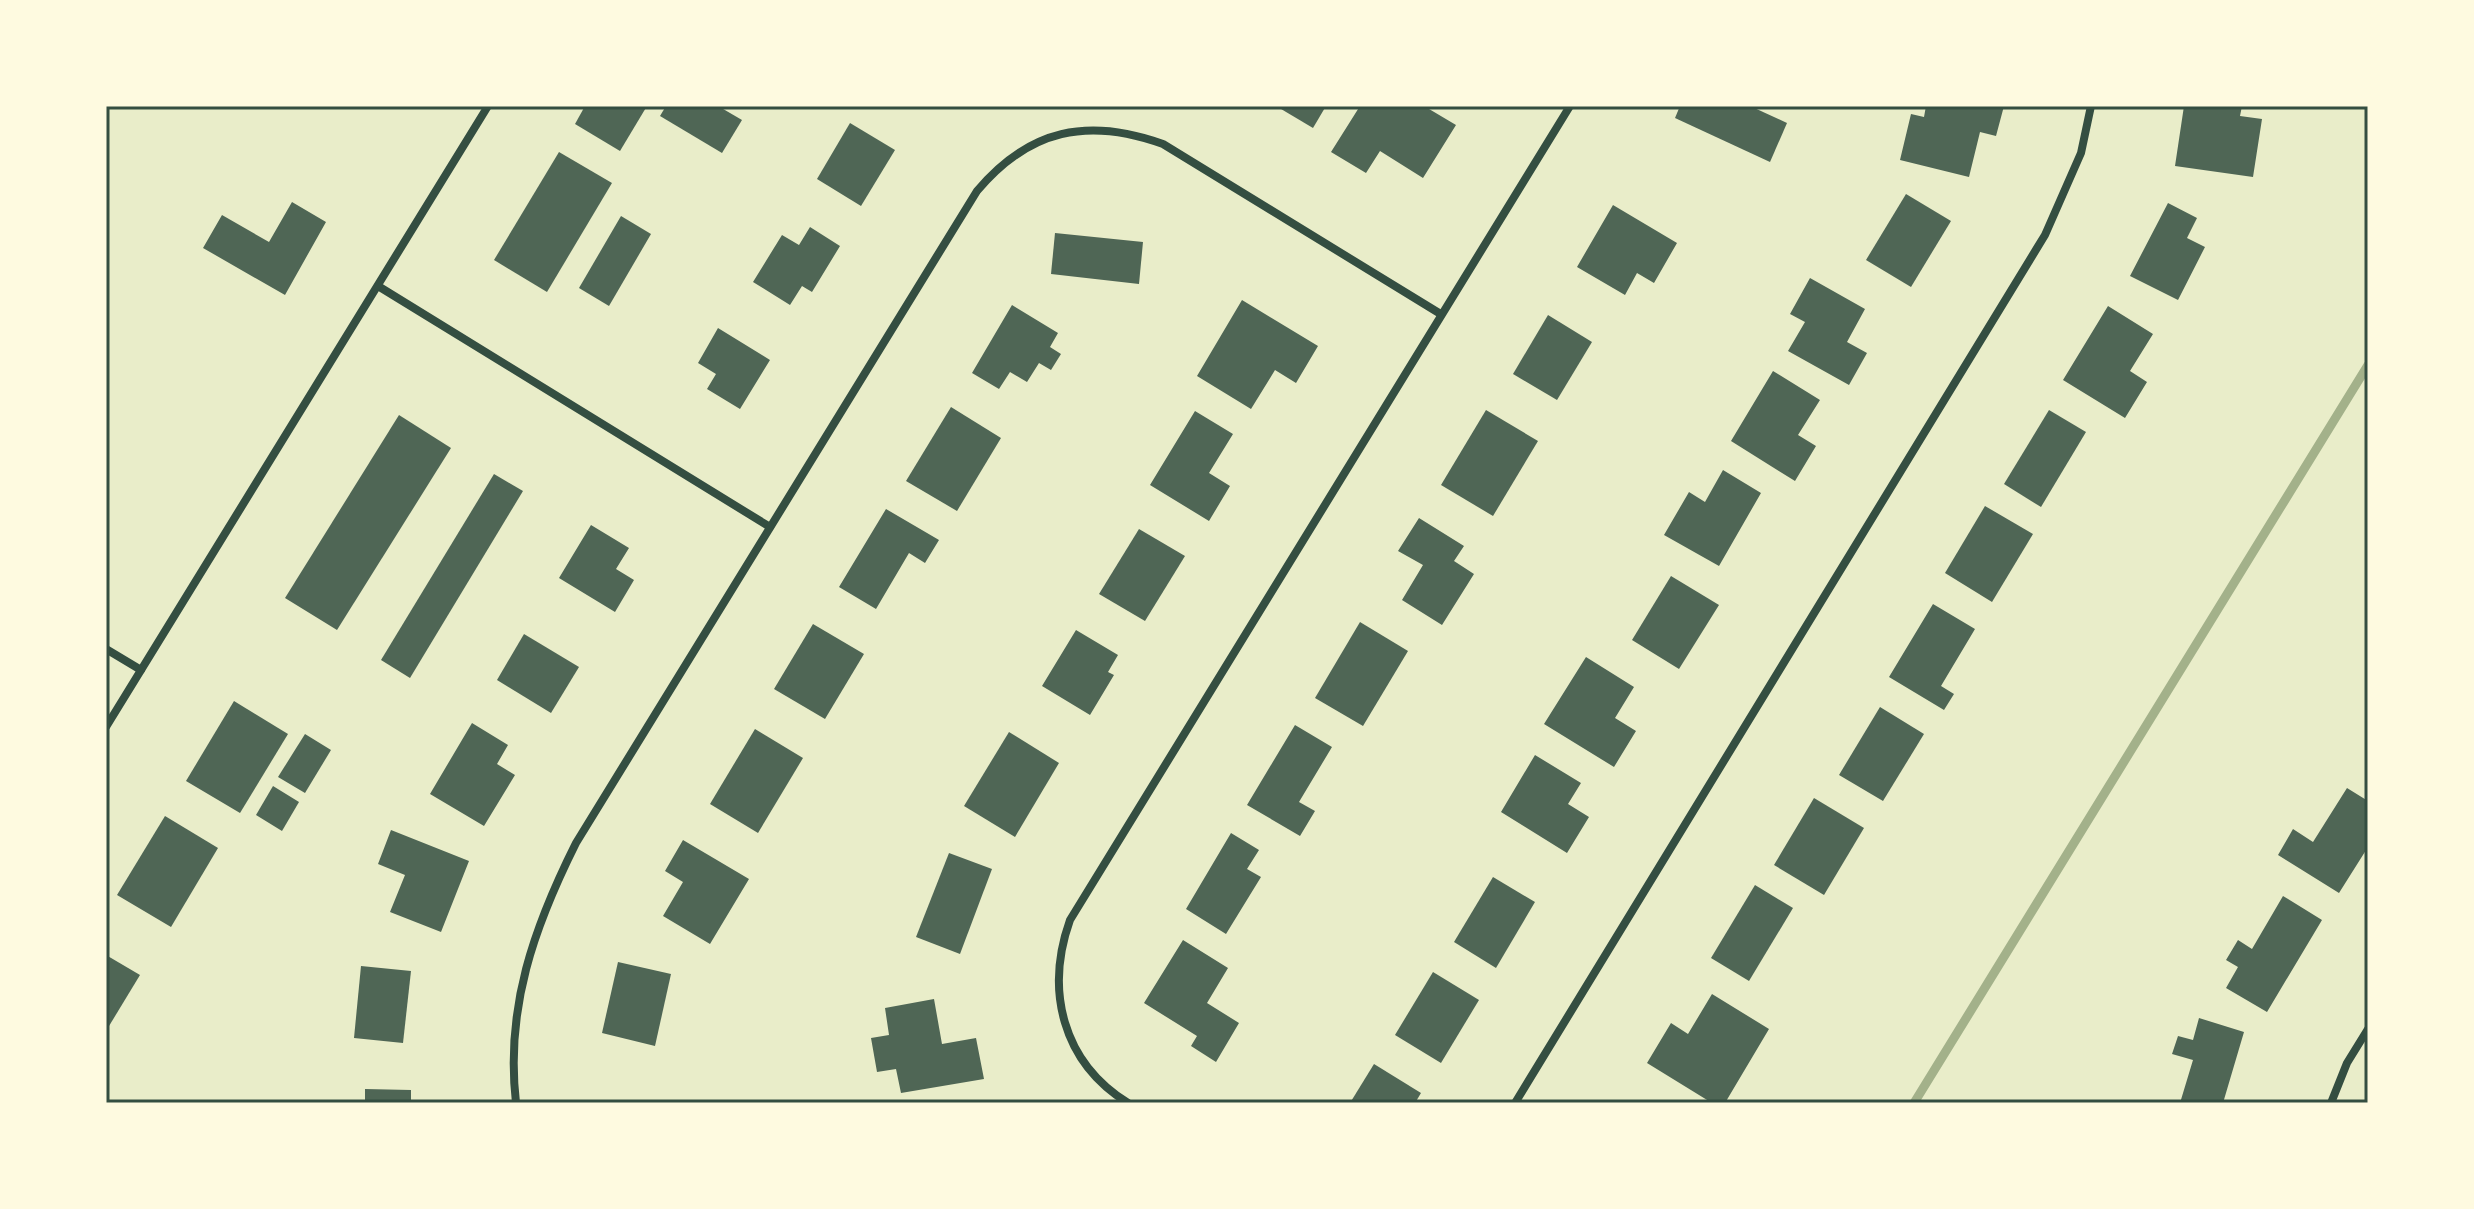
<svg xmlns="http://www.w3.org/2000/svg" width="2474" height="1209" font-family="Quicksand,sans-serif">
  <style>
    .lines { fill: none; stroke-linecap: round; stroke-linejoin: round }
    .stream { stroke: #a3b18a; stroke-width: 9 }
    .building { fill: #4f6655 }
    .minor { stroke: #344e41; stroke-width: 8 }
    .neatline { fill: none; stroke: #344e41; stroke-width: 3 }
  </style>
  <rect width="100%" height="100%" fill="#e9edc9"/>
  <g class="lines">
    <!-- stream -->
    <path class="stream" d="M 1914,1103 L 2368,365"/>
  </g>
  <!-- building -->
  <g class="building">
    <path d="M 585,106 L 647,106 L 620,151 L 575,124 Z"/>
    <path d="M 666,106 L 718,106 L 742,120 L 722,153 L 660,116 Z"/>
    <path d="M 1276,106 L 1326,106 L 1313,128 Z"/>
    <path d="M 1360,106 L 1424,106 L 1456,125 L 1423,178 L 1380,151 L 1366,173 L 1331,152 Z"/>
    <path d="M 1680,106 L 1750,106 L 1787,123 L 1770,162 L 1675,118 Z"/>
    <path d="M 1926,106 L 2004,106 L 1996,136 L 1980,132 L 1969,177 L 1900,160 L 1911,114 L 1924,117 Z"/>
    <path d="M 2184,106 L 2242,106 L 2240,116 L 2262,119 L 2253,177 L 2175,166 Z"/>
    <path d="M 850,123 L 895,150 L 861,206 L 817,179 Z"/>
    <path d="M 559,152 L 612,183 L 547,292 L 494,260 Z"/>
    <path d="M 1906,194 L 1951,221 L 1911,287 L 1866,260 Z"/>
    <path d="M 292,202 L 326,222 L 285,295 L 203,248 L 222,215 L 269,242 Z"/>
    <path d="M 2168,203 L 2197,218 L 2187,238 L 2205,247 L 2178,300 L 2130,276 Z"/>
    <path d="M 1613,205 L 1677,243 L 1654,283 L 1637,273 L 1625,295 L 1577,267 Z"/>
    <path d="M 621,216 L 651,234 L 609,306 L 579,288 Z"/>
    <path d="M 810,227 L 840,246 L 812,292 L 802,286 L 790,305 L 753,282 L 782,235 L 799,245 Z"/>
    <path d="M 1055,233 L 1143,242 L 1139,284 L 1051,274 Z"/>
    <path d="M 1810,278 L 1865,309 L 1847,342 L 1867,353 L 1849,385 L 1788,351 L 1805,322 L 1790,314 Z"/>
    <path d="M 1242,300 L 1318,346 L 1296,383 L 1275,370 L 1251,409 L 1197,376 Z"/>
    <path d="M 1012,305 L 1058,333 L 1050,347 L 1061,354 L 1051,370 L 1039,363 L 1027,382 L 1010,372 L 999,389 L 972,373 Z"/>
    <path d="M 2108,306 L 2153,334 L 2130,371 L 2147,382 L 2125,418 L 2063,380 Z"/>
    <path d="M 1548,315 L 1592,342 L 1557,400 L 1513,374 Z"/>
    <path d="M 718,328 L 770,360 L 740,409 L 707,389 L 716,374 L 698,363 Z"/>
    <path d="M 1773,371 L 1820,400 L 1798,435 L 1816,446 L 1795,481 L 1731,441 Z"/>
    <path d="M 951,407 L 1001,438 L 957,511 L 906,481 Z"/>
    <path d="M 1486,410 L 1538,441 L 1493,516 L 1441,485 Z"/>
    <path d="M 2049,410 L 2086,432 L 2041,507 L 2004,484 Z"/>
    <path d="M 1195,411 L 1233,434 L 1209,473 L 1230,486 L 1209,521 L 1150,485 Z"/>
    <path d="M 399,415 L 451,448 L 337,630 L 285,598 Z"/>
    <path d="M 1723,470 L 1761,493 L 1719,566 L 1664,535 L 1689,492 L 1705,502 Z"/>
    <path d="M 494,474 L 523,491 L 410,678 L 381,660 Z"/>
    <path d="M 1985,506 L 2033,534 L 1992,602 L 1945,573 Z"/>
    <path d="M 886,509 L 939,540 L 925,563 L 909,553 L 876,609 L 839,587 Z"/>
    <path d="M 1419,518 L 1464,546 L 1454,561 L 1474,574 L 1442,625 L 1402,600 L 1423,565 L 1398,551 Z"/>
    <path d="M 591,525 L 629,548 L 616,569 L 634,580 L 615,612 L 559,578 Z"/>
    <path d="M 1139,529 L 1185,556 L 1145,621 L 1099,594 Z"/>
    <path d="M 1671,576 L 1719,605 L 1679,669 L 1632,640 Z"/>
    <path d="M 1933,604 L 1975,629 L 1941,686 L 1954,694 L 1944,710 L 1889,677 Z"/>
    <path d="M 1360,622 L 1408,651 L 1363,726 L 1315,698 Z"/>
    <path d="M 813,624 L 864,654 L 825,719 L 774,689 Z"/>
    <path d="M 1076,630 L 1118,655 L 1108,672 L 1114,675 L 1090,715 L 1042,686 Z"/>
    <path d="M 524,634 L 579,667 L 551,713 L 497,680 Z"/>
    <path d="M 1586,657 L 1634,687 L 1615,718 L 1636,731 L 1614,767 L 1544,724 Z"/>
    <path d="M 234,701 L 288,734 L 240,813 L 186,781 Z"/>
    <path d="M 1880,707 L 1924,734 L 1883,801 L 1839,775 Z"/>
    <path d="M 472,723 L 508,745 L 497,764 L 515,775 L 484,826 L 430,794 Z"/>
    <path d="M 1295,725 L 1332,747 L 1299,802 L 1315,811 L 1300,836 L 1247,805 Z"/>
    <path d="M 755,729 L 803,758 L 758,833 L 710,804 Z"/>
    <path d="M 1009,732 L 1059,763 L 1015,837 L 964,806 Z"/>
    <path d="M 305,734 L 331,750 L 305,793 L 278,777 Z"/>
    <path d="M 1535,755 L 1581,783 L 1568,804 L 1589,817 L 1567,853 L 1501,812 Z"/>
    <path d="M 273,786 L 299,802 L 282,831 L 256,815 Z"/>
    <path d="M 2347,788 L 2368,801 L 2368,847 L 2339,893 L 2278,855 L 2293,829 L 2313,842 Z"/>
    <path d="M 1814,798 L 1864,828 L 1824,895 L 1774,865 Z"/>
    <path d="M 165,816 L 218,848 L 171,927 L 117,895 Z"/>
    <path d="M 391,830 L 469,861 L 441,932 L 390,912 L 405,875 L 378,864 Z"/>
    <path d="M 1231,833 L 1259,850 L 1247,869 L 1261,877 L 1226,934 L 1186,909 Z"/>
    <path d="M 683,840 L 749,879 L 710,944 L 663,916 L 683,882 L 665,871 Z"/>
    <path d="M 949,853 L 992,869 L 960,954 L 916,937 Z"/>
    <path d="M 1493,877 L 1535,902 L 1496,968 L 1454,942 Z"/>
    <path d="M 1755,885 L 1793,908 L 1749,981 L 1711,958 Z"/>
    <path d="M 2283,896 L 2322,920 L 2267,1012 L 2226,988 L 2238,967 L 2226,960 L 2238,940 L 2252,949 Z"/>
    <path d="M 1183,940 L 1228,968 L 1207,1003 L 1239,1023 L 1216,1062 L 1191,1046 L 1197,1036 L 1144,1003 Z"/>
    <path d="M 106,955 L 140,975 L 106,1031 Z"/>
    <path d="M 618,962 L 671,974 L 655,1046 L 602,1033 Z"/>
    <path d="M 361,966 L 411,971 L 403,1043 L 354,1038 Z"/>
    <path d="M 1433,972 L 1479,1000 L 1441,1063 L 1395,1035 Z"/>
    <path d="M 1712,994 L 1769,1029 L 1725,1103 L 1712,1103 L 1647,1063 L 1671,1023 L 1688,1034 Z"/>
    <path d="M 934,999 L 942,1044 L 976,1038 L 984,1079 L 901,1093 L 896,1069 L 877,1072 L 871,1038 L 889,1035 L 885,1008 Z"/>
    <path d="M 2199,1018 L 2244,1032 L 2223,1103 L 2180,1103 L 2193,1060 L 2172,1054 L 2178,1036 L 2193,1040 Z"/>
    <path d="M 1374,1064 L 1421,1093 L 1415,1103 L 1350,1103 Z"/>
    <path d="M 365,1089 L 411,1090 L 411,1103 L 365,1103 Z"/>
  </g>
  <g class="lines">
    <!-- minor -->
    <g class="minor">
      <path d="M 378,286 L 770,527"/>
      <path d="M 106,649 L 141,670"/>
      <path d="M 106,727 L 488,106"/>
      <path d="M 516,1103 C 505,1008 534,927 576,843 L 977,191 C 1029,129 1088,117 1163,144 L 1439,313"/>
      <path d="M 1128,1103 C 1062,1062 1045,990 1070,920 L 1570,106"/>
      <path d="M 1515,1103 L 2045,235 L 2081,153 L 2091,106"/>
      <path d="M 2331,1103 L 2347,1063 L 2368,1029"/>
    </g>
  </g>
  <!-- border -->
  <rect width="2474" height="1209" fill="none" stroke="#fefae0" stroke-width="216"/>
  <rect x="108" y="108" width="2258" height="993" class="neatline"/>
</svg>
